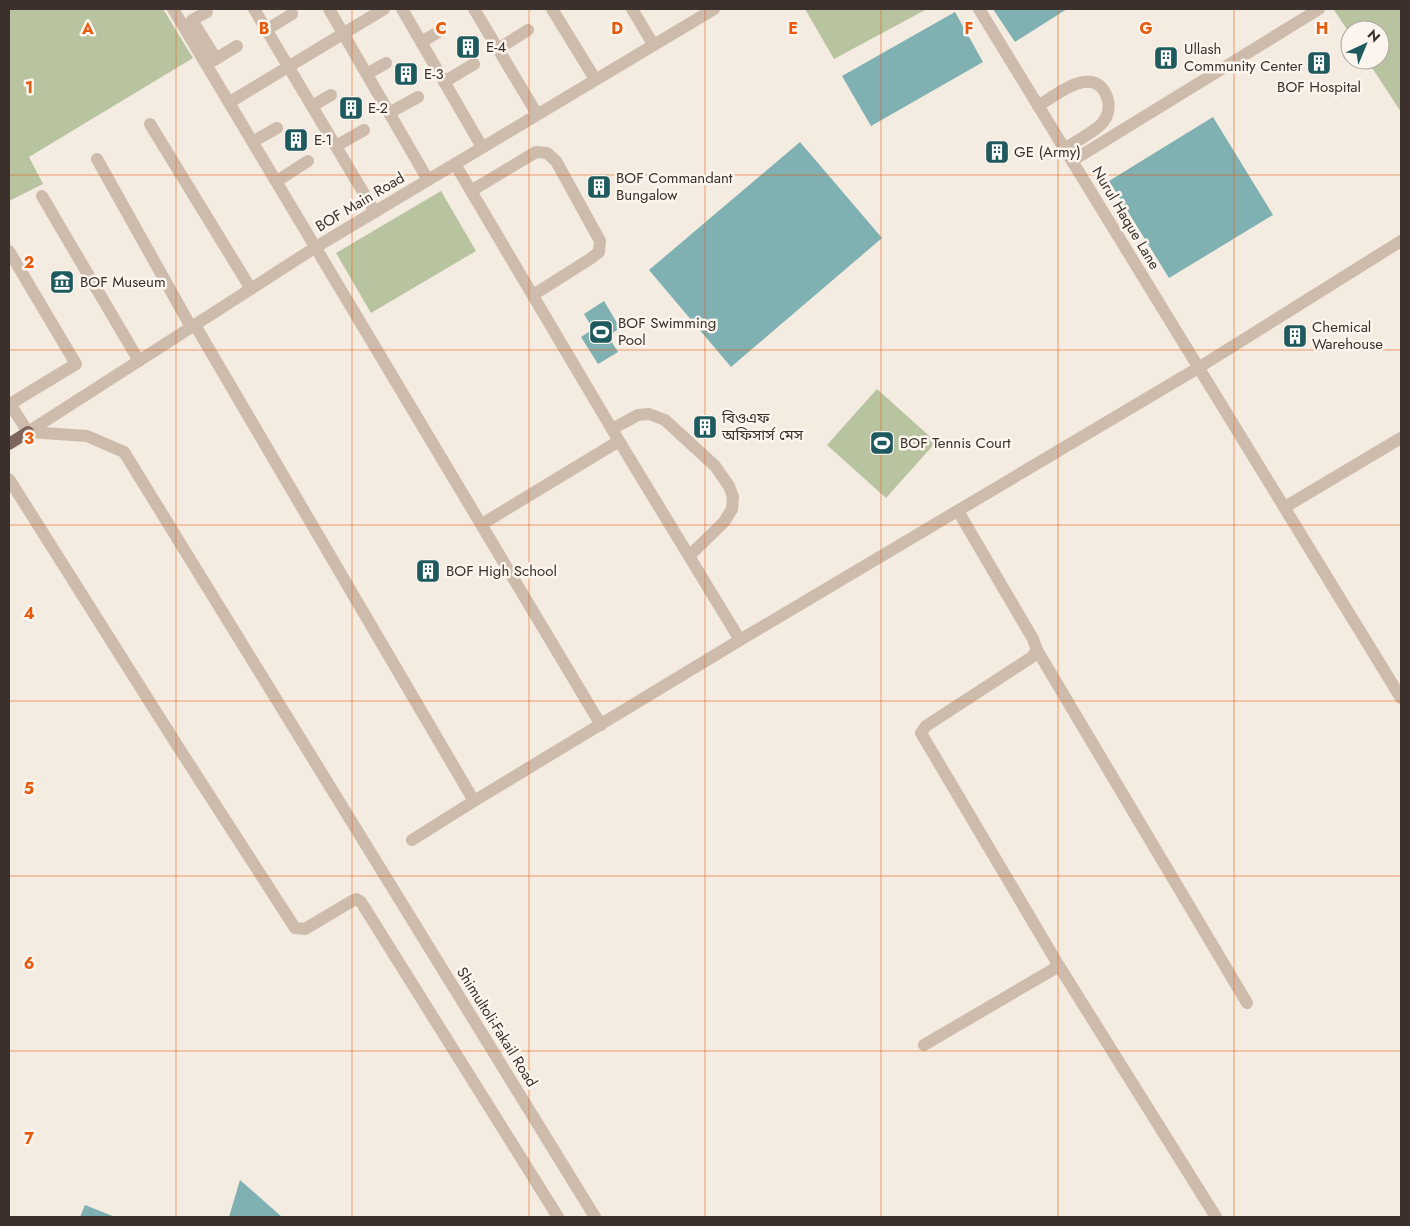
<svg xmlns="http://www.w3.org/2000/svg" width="1410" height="1226" font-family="Jost,'Noto Sans Bengali',sans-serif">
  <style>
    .green { fill: #b8c4a0 }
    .water { fill: #7fb0b2 }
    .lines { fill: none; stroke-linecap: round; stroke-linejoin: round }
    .minor { stroke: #cdbbac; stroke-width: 12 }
    .major { stroke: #7d675c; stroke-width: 12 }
    .grid { fill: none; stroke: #e8590c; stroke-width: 1; stroke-opacity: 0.55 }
    .labels { text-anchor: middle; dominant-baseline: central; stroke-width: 5; stroke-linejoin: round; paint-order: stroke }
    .poi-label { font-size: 15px; fill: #3b302b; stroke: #fbf5ee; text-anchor: start }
    .street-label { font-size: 15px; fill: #3b302b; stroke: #fbf5ee }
    .grid-label { font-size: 16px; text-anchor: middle; font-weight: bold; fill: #e8590c; stroke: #fbf5ee; stroke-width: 5; stroke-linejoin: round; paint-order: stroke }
  </style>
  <rect width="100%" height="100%" fill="#f4ebe1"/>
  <!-- green -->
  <g class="green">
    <path d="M 9,9 L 163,9 L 193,58 L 29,157 L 43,184 L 9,201 Z"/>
    <path d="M 805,9 L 927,9 L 834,59 Z"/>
    <path d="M 1336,9 L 1401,9 L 1401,112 L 1367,60 L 1380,60 L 1380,30 L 1350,30 L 1350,34 L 1334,10 Z"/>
    <path d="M 441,191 L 476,251 L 371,313 L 336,253 Z"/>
    <path d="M 877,389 L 936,442 L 886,498 L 827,445 Z"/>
  </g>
  <!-- water -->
  <g class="water">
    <path d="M 993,9 L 1067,9 L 1015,42 Z"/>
    <path d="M 955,12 L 983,62 L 871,126 L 842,76 Z"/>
    <path d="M 1213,117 L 1273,215 L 1169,278 L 1109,181 Z"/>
    <path d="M 800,142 L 882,238 L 731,367 L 649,270 Z"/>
    <path d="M 604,301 L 620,328 L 608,336 L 618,352 L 598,364 L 581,337 L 593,329 L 584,314 Z"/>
    <path d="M 240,1180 L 282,1217 L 229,1217 Z"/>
    <path d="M 85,1205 L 115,1217 L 80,1217 Z"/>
  </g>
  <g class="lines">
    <!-- minor -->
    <g class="minor">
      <path d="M 173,9 L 601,725"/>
      <path d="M 254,9 L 375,212"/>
      <path d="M 329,9 L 428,180"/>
      <path d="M 402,9 L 482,147"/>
      <path d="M 474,9 L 537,114"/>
      <path d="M 552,9 L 595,79"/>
      <path d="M 632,9 L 653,44"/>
      <path d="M 979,9 L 1401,698"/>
      <path d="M 207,12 L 192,20 L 216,59"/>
      <path d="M 266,30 L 292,14"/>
      <path d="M 421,42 L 442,30"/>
      <path d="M 498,49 L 528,30"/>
      <path d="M 209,63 L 237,46"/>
      <path d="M 367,74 L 386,63"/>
      <path d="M 444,82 L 474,64"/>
      <path d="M 230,102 L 384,9"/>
      <path d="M 312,106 L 331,95"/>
      <path d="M 1038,106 C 1056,95 1094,63 1107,97 C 1110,105 1109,115 1103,122 C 1098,130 1073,143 1064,149"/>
      <path d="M 389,113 L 418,97"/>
      <path d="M 150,124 L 251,289"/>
      <path d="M 254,141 L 277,128"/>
      <path d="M 336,146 L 364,130"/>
      <path d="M 97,159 L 191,327"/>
      <path d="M 1072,161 L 1319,9"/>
      <path d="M 455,164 L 619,441 L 740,640"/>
      <path d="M 277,181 L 308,161"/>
      <path d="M 471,191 L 536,152 L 547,153 L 556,161 L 600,241 L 599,252 L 590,259 L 533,295"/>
      <path d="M 42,196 L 139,361"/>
      <path d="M 9,251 L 76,364 L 10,404 L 28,432"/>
      <path d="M 195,325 L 474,801"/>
      <path d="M 612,429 L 638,415 L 649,414 L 665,420 L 715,466 L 729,486 L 733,497 L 732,509 L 724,522 L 689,556"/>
      <path d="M 28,432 L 87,436 L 124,452 L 595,1217"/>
      <path d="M 28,432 L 316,247 L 714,9"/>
      <path d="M 9,479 L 175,742 L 295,928 L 305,929 L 352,901 L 356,899 L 361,902 L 558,1217"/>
      <path d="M 1285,507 L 1401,438"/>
      <path d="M 958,511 L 1033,639 L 1037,650 L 1032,657 L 926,726 L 921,733 L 1059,966 L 1216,1217"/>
      <path d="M 482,524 L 619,441"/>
      <path d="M 1037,650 L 1247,1003"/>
      <path d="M 412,840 L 474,801 L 740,640 L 1198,368 L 1401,241"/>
      <path d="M 924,1045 L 1059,966"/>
    </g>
    <!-- major -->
    <path class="major" d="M 9,444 L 28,432"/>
  </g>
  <!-- grid -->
  <path class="grid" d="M 176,9 L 176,1217M 352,9 L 352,1217M 529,9 L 529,1217M 705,9 L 705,1217M 881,9 L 881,1217M 1058,9 L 1058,1217M 1234,9 L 1234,1217M 9,175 L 1401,175M 9,350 L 1401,350M 9,525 L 1401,525M 9,701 L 1401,701M 9,876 L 1401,876M 9,1051 L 1401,1051"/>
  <!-- icons -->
  <defs>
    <symbol id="building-square" viewBox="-11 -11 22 22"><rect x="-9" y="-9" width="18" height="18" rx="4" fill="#1f5a5e" stroke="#fbf5ee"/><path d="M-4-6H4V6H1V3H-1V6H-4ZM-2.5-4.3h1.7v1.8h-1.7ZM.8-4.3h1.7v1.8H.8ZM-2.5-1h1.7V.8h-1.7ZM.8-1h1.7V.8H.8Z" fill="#fff"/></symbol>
    <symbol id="museum-square" viewBox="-11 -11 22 22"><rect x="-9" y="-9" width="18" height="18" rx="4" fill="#1f5a5e" stroke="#fbf5ee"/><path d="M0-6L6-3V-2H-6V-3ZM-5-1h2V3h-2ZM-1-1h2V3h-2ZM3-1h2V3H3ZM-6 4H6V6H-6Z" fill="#fff"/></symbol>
    <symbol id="stadium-square" viewBox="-11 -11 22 22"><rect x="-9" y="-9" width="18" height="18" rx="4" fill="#1f5a5e" stroke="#fbf5ee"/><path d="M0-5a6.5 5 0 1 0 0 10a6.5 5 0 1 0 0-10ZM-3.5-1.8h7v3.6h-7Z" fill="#fff"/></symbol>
  </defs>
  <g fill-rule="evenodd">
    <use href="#building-square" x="454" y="33" width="28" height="28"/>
    <use href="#building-square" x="1152" y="44" width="28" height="28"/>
    <use href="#building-square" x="1305" y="49" width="28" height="28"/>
    <use href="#building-square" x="392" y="60" width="28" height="28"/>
    <use href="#building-square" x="337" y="94" width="28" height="28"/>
    <use href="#building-square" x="282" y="126" width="28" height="28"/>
    <use href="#building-square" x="983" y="138" width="28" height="28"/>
    <use href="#building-square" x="585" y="173" width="28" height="28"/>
    <use href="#museum-square" x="48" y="268" width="28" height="28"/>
    <use href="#stadium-square" x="587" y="318" width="28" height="28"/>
    <use href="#building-square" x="1281" y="322" width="28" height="28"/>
    <use href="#building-square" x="691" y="413" width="28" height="28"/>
    <use href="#stadium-square" x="868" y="429" width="28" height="28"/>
    <use href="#building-square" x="414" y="557" width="28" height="28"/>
  </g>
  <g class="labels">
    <!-- poi labels -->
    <g class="poi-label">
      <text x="486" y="47">E-4</text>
      <text x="1184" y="49">Ullash<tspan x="1184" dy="17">Community Center</tspan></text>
      <text x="424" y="74">E-3</text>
      <text x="1319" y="87" text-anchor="middle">BOF Hospital</text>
      <text x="368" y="108">E-2</text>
      <text x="314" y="140">E-1</text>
      <text x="1014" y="152">GE (Army)</text>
      <text x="616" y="178">BOF Commandant<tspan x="616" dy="17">Bungalow</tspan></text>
      <text x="80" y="282">BOF Museum</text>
      <text x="618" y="323">BOF Swimming<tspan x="618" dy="17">Pool</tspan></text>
      <text x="1312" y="327">Chemical<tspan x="1312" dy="17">Warehouse</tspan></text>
      <text x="722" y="418">বিওএফ<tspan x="722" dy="17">অফিসার্স মেস</tspan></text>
      <text x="900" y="443">BOF Tennis Court</text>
      <text x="446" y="571">BOF High School</text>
    </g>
    <!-- street labels -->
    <g class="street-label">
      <text transform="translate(360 202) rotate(-31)">BOF Main Road</text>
      <text transform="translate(1126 218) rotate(59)">Nurul Haque Lane</text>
      <text transform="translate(497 1027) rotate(58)">Shimultoli-Fakail Road</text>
    </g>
  </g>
  <g class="grid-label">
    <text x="88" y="34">A</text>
    <text x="264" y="34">B</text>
    <text x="441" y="34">C</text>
    <text x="617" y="34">D</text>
    <text x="793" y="34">E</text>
    <text x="969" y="34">F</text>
    <text x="1146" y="34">G</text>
    <text x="1322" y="34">H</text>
    <text x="29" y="93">1</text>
    <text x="29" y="268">2</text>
    <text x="29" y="444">3</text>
    <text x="29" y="619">4</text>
    <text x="29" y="794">5</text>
    <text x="29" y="969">6</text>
    <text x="29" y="1144">7</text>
  </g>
  <!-- border -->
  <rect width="1410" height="1226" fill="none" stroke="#3b302b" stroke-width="20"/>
  <!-- north arrow -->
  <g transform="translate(1365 45) rotate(44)"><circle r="24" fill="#fbf5ee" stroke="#aea6a0"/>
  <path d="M0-4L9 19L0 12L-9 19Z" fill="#1f5a5e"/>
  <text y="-8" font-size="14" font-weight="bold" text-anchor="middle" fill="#3b302b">N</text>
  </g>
</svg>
